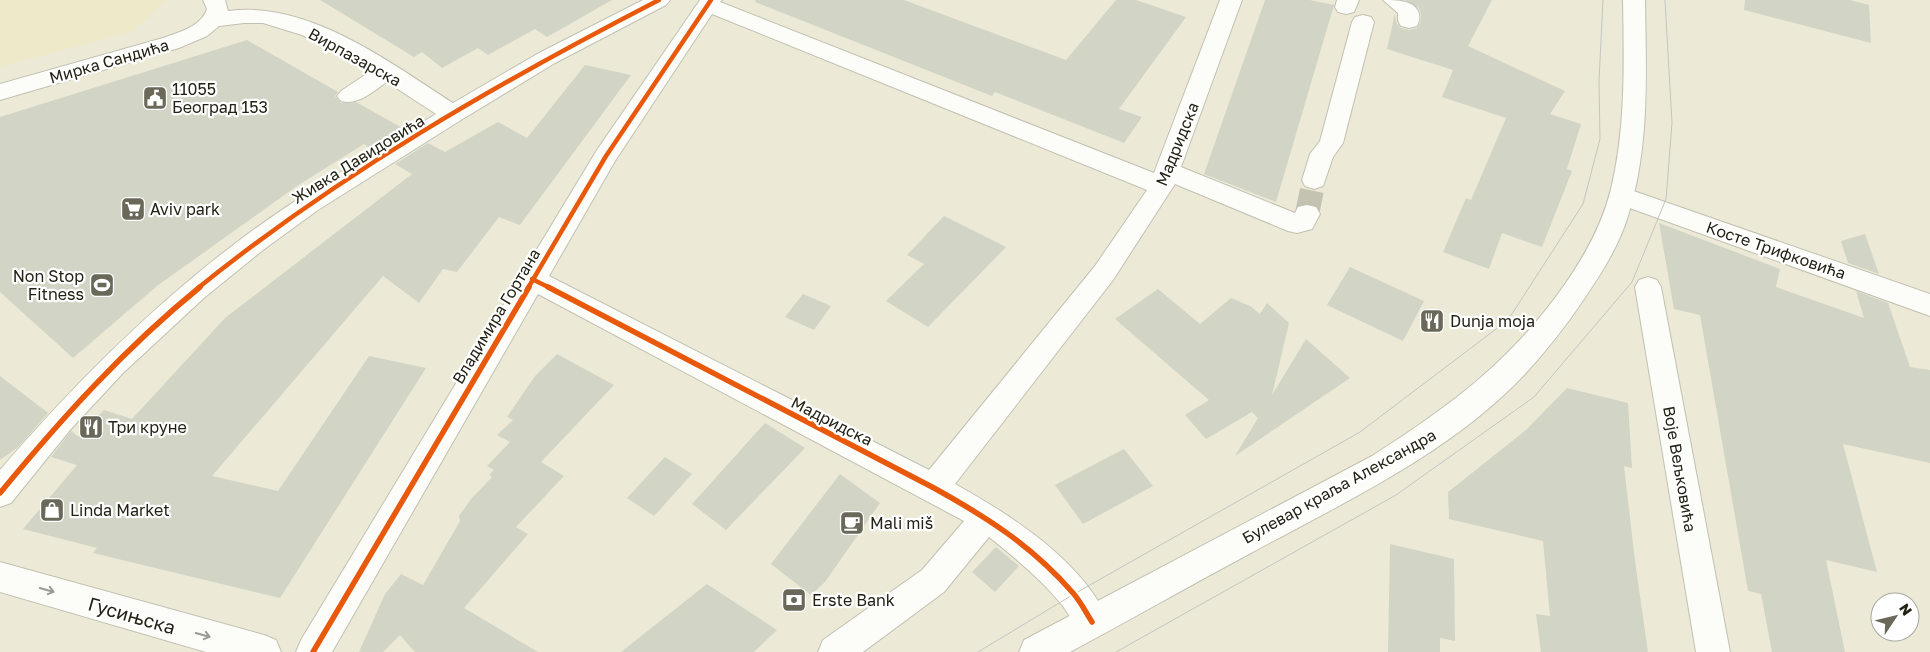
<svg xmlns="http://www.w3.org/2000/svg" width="1930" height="652" font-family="'Golos Text',sans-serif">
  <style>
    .built { fill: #ede9c9 }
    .building { fill: #d2d4c5 }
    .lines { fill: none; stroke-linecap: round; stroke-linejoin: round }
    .minor-tunnel { stroke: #c4c2b0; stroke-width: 24; stroke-dasharray: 24 12; stroke-linecap: butt }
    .minor-casing { stroke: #c2c0b1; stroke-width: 2 }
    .major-casing { stroke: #c2c0b1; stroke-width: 2 }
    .minor { fill: #fcfcf9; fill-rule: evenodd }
    .major { fill: #fcfcf9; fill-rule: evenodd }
    .tram { stroke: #c5c5c0; stroke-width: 1 }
    .cycleway-far1-casing { stroke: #fff; stroke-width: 7 }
    .cycleway-casing { stroke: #fff; stroke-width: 9 }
    .cycleway-far1 { stroke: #e8590c; stroke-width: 4.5 }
    .cycleway { stroke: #e8590c; stroke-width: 5.5 }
    .oneway { stroke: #9a9a92 }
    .labels { text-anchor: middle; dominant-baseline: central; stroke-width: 4.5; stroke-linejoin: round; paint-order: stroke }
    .street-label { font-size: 16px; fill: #232215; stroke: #fff }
    .poi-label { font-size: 16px; fill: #232215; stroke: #fff; text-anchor: start }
    .near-street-label { font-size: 19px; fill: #232215; stroke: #fff }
  </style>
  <rect width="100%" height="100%" fill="#ecead7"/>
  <!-- built -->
  <path class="built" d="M 0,0 L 167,0 L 131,32 L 0,67 Z"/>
  <!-- building -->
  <g class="building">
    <path d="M 320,0 L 612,0 L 547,37 L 535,29 L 488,55 L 478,48 L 442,68 L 422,52 L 414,57 Z"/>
    <path d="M 756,0 L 904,0 L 1066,60 L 1116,0 L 1136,0 L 1186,17 L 1119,109 L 1142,117 L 1124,143 L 995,92 L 992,96 L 755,2 Z"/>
    <path d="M 1265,0 L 1310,0 L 1334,5 L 1276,202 L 1204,174 Z"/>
    <path d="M 1405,0 L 1492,0 L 1468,46 L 1565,91 L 1550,114 L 1581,124 L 1567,169 L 1572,171 L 1542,247 L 1502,233 L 1489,269 L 1443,252 L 1466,198 L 1471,200 L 1506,118 L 1442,97 L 1453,70 L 1387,49 L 1395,13 L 1396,22 L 1401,28 L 1409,30 L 1417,28 L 1420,23 L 1421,15 L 1419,8 Z"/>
    <path d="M 1745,0 L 1850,0 L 1869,5 L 1871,43 L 1744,10 Z"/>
    <path d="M 247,40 L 338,92 L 335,96 L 341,103 L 356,102 L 406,130 L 373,150 L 364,144 L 297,186 L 157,286 L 73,358 L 0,292 L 0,117 Z"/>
    <path d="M 585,65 L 631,75 L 520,225 L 499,217 L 457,272 L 443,269 L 419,303 L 383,276 L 212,476 L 278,491 L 369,356 L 426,368 L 280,598 L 93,553 L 97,548 L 23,529 L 77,465 L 51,457 L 71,431 L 79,437 L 104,410 L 132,419 L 225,318 L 412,174 L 395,164 L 428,143 L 445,152 L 498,122 L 527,138 Z"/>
    <path d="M 944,216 L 1006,247 L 928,327 L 886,301 L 924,264 L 907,255 Z"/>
    <path d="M 1659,223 L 1780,269 L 1776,287 L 1864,318 L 1856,291 L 1888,303 L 1910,367 L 1930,370 L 1930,463 L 1843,444 L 1877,572 L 1826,560 L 1845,652 L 1772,652 L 1761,594 L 1748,591 L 1700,315 L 1674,309 Z"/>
    <path d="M 1865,234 L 1879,274 L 1848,263 L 1841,241 Z"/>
    <path d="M 1350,267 L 1424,301 L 1403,341 L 1327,305 Z"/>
    <path d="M 1158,289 L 1200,324 L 1231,298 L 1250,306 L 1260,314 L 1267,303 L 1289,323 L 1272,395 L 1306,339 L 1350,378 L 1235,456 L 1258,418 L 1252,412 L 1206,439 L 1185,415 L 1209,400 L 1115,319 Z"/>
    <path d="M 803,294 L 831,306 L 814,330 L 785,317 Z"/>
    <path d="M 557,354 L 614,385 L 541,462 L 564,476 L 516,527 L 528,534 L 464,608 L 538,652 L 415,652 L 400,635 L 383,652 L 359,652 L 385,594 L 401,574 L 423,585 L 460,521 L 459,516 L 471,499 L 492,477 L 489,475 L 494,470 L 487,466 L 510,442 L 497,435 L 513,420 L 507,417 L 535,376 Z"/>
    <path d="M 0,376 L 48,413 L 18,447 L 0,460 Z"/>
    <path d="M 1567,388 L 1628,403 L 1632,468 L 1624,466 L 1635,561 L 1648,652 L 1541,652 L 1536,614 L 1550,616 L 1543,541 L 1449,519 L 1448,492 L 1526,430 Z"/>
    <path d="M 765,423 L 805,448 L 726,530 L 692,504 Z"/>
    <path d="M 1124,449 L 1153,486 L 1083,524 L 1055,485 Z"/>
    <path d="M 665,457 L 692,474 L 654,516 L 627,498 Z"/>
    <path d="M 840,474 L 880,503 L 825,582 L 811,595 L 771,564 Z"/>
    <path d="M 1390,544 L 1454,559 L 1455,641 L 1440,638 L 1440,652 L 1388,652 Z"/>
    <path d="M 996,547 L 1019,566 L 995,592 L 972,572 Z"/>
    <path d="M 707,584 L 777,630 L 754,652 L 621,652 Z"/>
  </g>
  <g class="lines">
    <!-- minor-tunnel -->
    <path class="minor-tunnel" d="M 1307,214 L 1314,180"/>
    <defs>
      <g id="minor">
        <path d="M 203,0 L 225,0 L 228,11 C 308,0 389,62 453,103 L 539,53 L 643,0 L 670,0 L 666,5 L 555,63 L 461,120 L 318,210 L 263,250 L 205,297 L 123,373 L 70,430 L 11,503 L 0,507 L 0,470 C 74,384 154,304 245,236 C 306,191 372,153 436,114 L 387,82 C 373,91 358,106 341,101 L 337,96 L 341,91 L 371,71 L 302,35 L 263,23 L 244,23 L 219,26 L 207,36 L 179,48 L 0,100 L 0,84 L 163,38 C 179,32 201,27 207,9 Z"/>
        <path d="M 700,0 L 722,0 L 720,2 L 1154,173 L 1220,0 L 1242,0 L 1181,167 L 1295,213 L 1298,207 L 1307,205 L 1316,207 L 1320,214 L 1312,229 L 1297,233 L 1288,231 L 1175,184 L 1113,280 L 955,484 C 1011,515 1083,561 1109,622 L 1104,633 L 1092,638 C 1073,630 1074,620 1062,605 C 1043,581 1013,556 989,537 L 944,592 L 863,652 L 818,652 L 823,640 L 922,570 L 964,521 L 538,294 L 332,652 L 296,652 L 301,640 L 597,150 ZM 712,14 L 1147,190 L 1095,266 L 929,470 L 549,276 L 615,161 Z"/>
        <path d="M 1337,0 L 1359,0 L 1354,12 L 1346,14 L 1338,12 L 1335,7 Z"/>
        <path d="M 1383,0 C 1396,0 1416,0 1419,14 C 1420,19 1419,21 1417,26 L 1409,28 L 1401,26 L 1398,21 L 1398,13 Z"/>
        <path d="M 1363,15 L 1371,17 L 1374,22 L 1343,143 L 1333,157 L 1323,186 L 1314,189 L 1305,186 L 1302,180 L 1310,154 L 1320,141 L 1352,22 L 1355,17 Z"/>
        <path d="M 1622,187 L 1930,294 L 1930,316 L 1613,202 L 1610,196 L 1613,190 Z"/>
        <path d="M 1648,277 L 1657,280 L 1661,287 L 1730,652 L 1696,652 L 1635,287 L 1639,280 Z"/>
        <path d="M 0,562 L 264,635 L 276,640 L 281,652 L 206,652 L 0,592 Z"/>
      </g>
      <path id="major" d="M 1623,0 L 1645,0 C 1646,72 1650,146 1628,216 C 1619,246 1601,274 1584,299 C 1566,326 1547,350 1525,374 C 1451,453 1343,503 1249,554 C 1189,586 1130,620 1070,652 L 1019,652 L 1024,640 L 1372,456 C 1449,407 1510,362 1563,287 C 1585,256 1602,225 1611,189 C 1626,127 1624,63 1623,0 Z"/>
    </defs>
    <!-- minor casing -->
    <use href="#minor" class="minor-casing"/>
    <!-- major casing -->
    <use href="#major" class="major-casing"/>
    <!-- minor -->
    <use href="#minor" class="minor"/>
    <!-- major -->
    <use href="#major" class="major"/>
    <!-- tram -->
    <g class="tram">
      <path d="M 978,652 L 1074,594 L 1360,432 L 1508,320 L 1583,204 L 1600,139 L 1599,81 L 1603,0"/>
      <path d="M 1116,652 L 1396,495 L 1534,397 L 1632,282 L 1666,199 L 1672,123 L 1665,0"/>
    </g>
    <defs>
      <g id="cycleway-far1">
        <path d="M 532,279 L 550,288"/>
        <path d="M 198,288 C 339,174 498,83 659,0"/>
        <path d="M 528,288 L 606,156 L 711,0"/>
      </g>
      <g id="cycleway">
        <path d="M 548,287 L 934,488 C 988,518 1032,546 1073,593 C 1081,602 1086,613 1092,622"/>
        <path d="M 0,493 C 61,419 125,348 200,287"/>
        <path d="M 313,652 L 529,287"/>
      </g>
    </defs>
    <!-- cycleway-far1 casing -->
    <use href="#cycleway-far1" class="cycleway-far1-casing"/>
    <!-- cycleway casing -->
    <use href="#cycleway" class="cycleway-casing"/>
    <!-- cycleway-far1 -->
    <use href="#cycleway-far1" class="cycleway-far1"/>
    <!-- cycleway -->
    <use href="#cycleway" class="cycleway"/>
  </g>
  <!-- one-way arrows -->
  <defs><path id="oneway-shaft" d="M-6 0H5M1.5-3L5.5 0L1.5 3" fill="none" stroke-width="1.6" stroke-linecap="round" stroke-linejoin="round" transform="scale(1.25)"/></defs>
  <g class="oneway">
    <use href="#oneway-shaft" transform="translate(47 590) rotate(16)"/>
    <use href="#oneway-shaft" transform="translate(203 635) rotate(16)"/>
  </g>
  <!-- icons -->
  <defs>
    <symbol id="civic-square" viewBox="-11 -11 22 22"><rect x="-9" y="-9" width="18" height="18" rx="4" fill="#696859" stroke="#fff"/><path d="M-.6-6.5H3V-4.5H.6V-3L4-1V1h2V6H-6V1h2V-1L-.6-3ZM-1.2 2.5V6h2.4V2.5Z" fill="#fff"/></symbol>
    <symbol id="supermarket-square" viewBox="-11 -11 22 22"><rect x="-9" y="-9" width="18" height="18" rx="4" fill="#696859" stroke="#fff"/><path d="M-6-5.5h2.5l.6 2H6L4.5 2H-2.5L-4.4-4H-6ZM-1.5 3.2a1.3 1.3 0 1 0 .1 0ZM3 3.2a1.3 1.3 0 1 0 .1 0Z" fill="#fff"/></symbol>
    <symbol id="stadium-square" viewBox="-11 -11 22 22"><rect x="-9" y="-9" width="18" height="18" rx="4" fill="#696859" stroke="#fff"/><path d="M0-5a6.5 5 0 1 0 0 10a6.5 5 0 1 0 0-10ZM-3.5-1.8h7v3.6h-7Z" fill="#fff"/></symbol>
    <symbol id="restaurant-square" viewBox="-11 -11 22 22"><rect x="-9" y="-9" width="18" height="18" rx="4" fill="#696859" stroke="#fff"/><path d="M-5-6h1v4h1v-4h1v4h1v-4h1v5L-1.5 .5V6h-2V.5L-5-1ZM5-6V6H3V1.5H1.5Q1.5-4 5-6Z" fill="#fff"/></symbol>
    <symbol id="shop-square" viewBox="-11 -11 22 22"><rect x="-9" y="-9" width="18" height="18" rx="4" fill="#696859" stroke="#fff"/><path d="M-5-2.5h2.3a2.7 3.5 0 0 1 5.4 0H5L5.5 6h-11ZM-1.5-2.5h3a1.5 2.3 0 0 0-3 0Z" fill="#fff"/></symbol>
    <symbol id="cafe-square" viewBox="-11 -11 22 22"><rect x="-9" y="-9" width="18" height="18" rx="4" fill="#696859" stroke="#fff"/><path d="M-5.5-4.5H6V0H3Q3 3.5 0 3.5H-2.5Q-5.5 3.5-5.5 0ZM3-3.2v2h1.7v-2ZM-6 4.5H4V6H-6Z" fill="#fff"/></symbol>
    <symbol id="bank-square" viewBox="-11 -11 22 22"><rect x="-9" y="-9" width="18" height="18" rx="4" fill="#696859" stroke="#fff"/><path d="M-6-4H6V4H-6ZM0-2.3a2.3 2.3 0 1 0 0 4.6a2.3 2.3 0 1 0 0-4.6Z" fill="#fff"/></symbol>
  </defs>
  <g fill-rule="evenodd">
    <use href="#civic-square" x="141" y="84" width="28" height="28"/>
    <use href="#supermarket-square" x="119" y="195" width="28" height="28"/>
    <use href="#stadium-square" x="88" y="271" width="28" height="28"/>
    <use href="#restaurant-square" x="1418" y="307" width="28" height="28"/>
    <use href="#restaurant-square" x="77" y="413" width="28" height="28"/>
    <use href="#shop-square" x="38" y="496" width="28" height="28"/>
    <use href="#cafe-square" x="838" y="509" width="28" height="28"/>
    <use href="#bank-square" x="780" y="586" width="28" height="28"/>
  </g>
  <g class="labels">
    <!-- street labels -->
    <g class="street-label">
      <text transform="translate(355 57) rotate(29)">Вирпазарска</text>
      <text transform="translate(109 61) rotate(-16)">Мирка Сандића</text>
      <text transform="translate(1177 144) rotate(-68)">Мадридска</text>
      <text transform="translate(358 159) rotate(-32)">Живка Давидовића</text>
      <text transform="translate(1776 250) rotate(19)">Косте Трифковића</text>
      <text transform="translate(496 316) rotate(-59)">Владимира Гортана</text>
      <text transform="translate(832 421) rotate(27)">Мадридска</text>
      <text transform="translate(1680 469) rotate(80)">Воје Вељковића</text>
      <text transform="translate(1339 486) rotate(-29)">Булевар краља Александра</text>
    </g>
    <!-- poi labels -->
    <g class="poi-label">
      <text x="172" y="89">11055<tspan x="172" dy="18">Београд 153</tspan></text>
      <text x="150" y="209">Aviv park</text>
      <text x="84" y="276" text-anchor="end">Non Stop<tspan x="84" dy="18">Fitness</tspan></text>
      <text x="1450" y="321">Dunja moja</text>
      <text x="108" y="427">Три круне</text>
      <text x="70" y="510">Linda Market</text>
      <text x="870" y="523">Mali miš</text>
      <text x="812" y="600">Erste Bank</text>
    </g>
    <!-- near-street labels -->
    <g class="near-street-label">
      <text transform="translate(132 615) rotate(16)">Гусињска</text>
    </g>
  </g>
  <!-- north arrow -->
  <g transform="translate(1895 617) rotate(55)"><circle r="24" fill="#ffffff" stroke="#a7a7a1"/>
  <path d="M0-4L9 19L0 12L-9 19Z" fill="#696859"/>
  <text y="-8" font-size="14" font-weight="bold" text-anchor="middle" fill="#232215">N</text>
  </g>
</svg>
